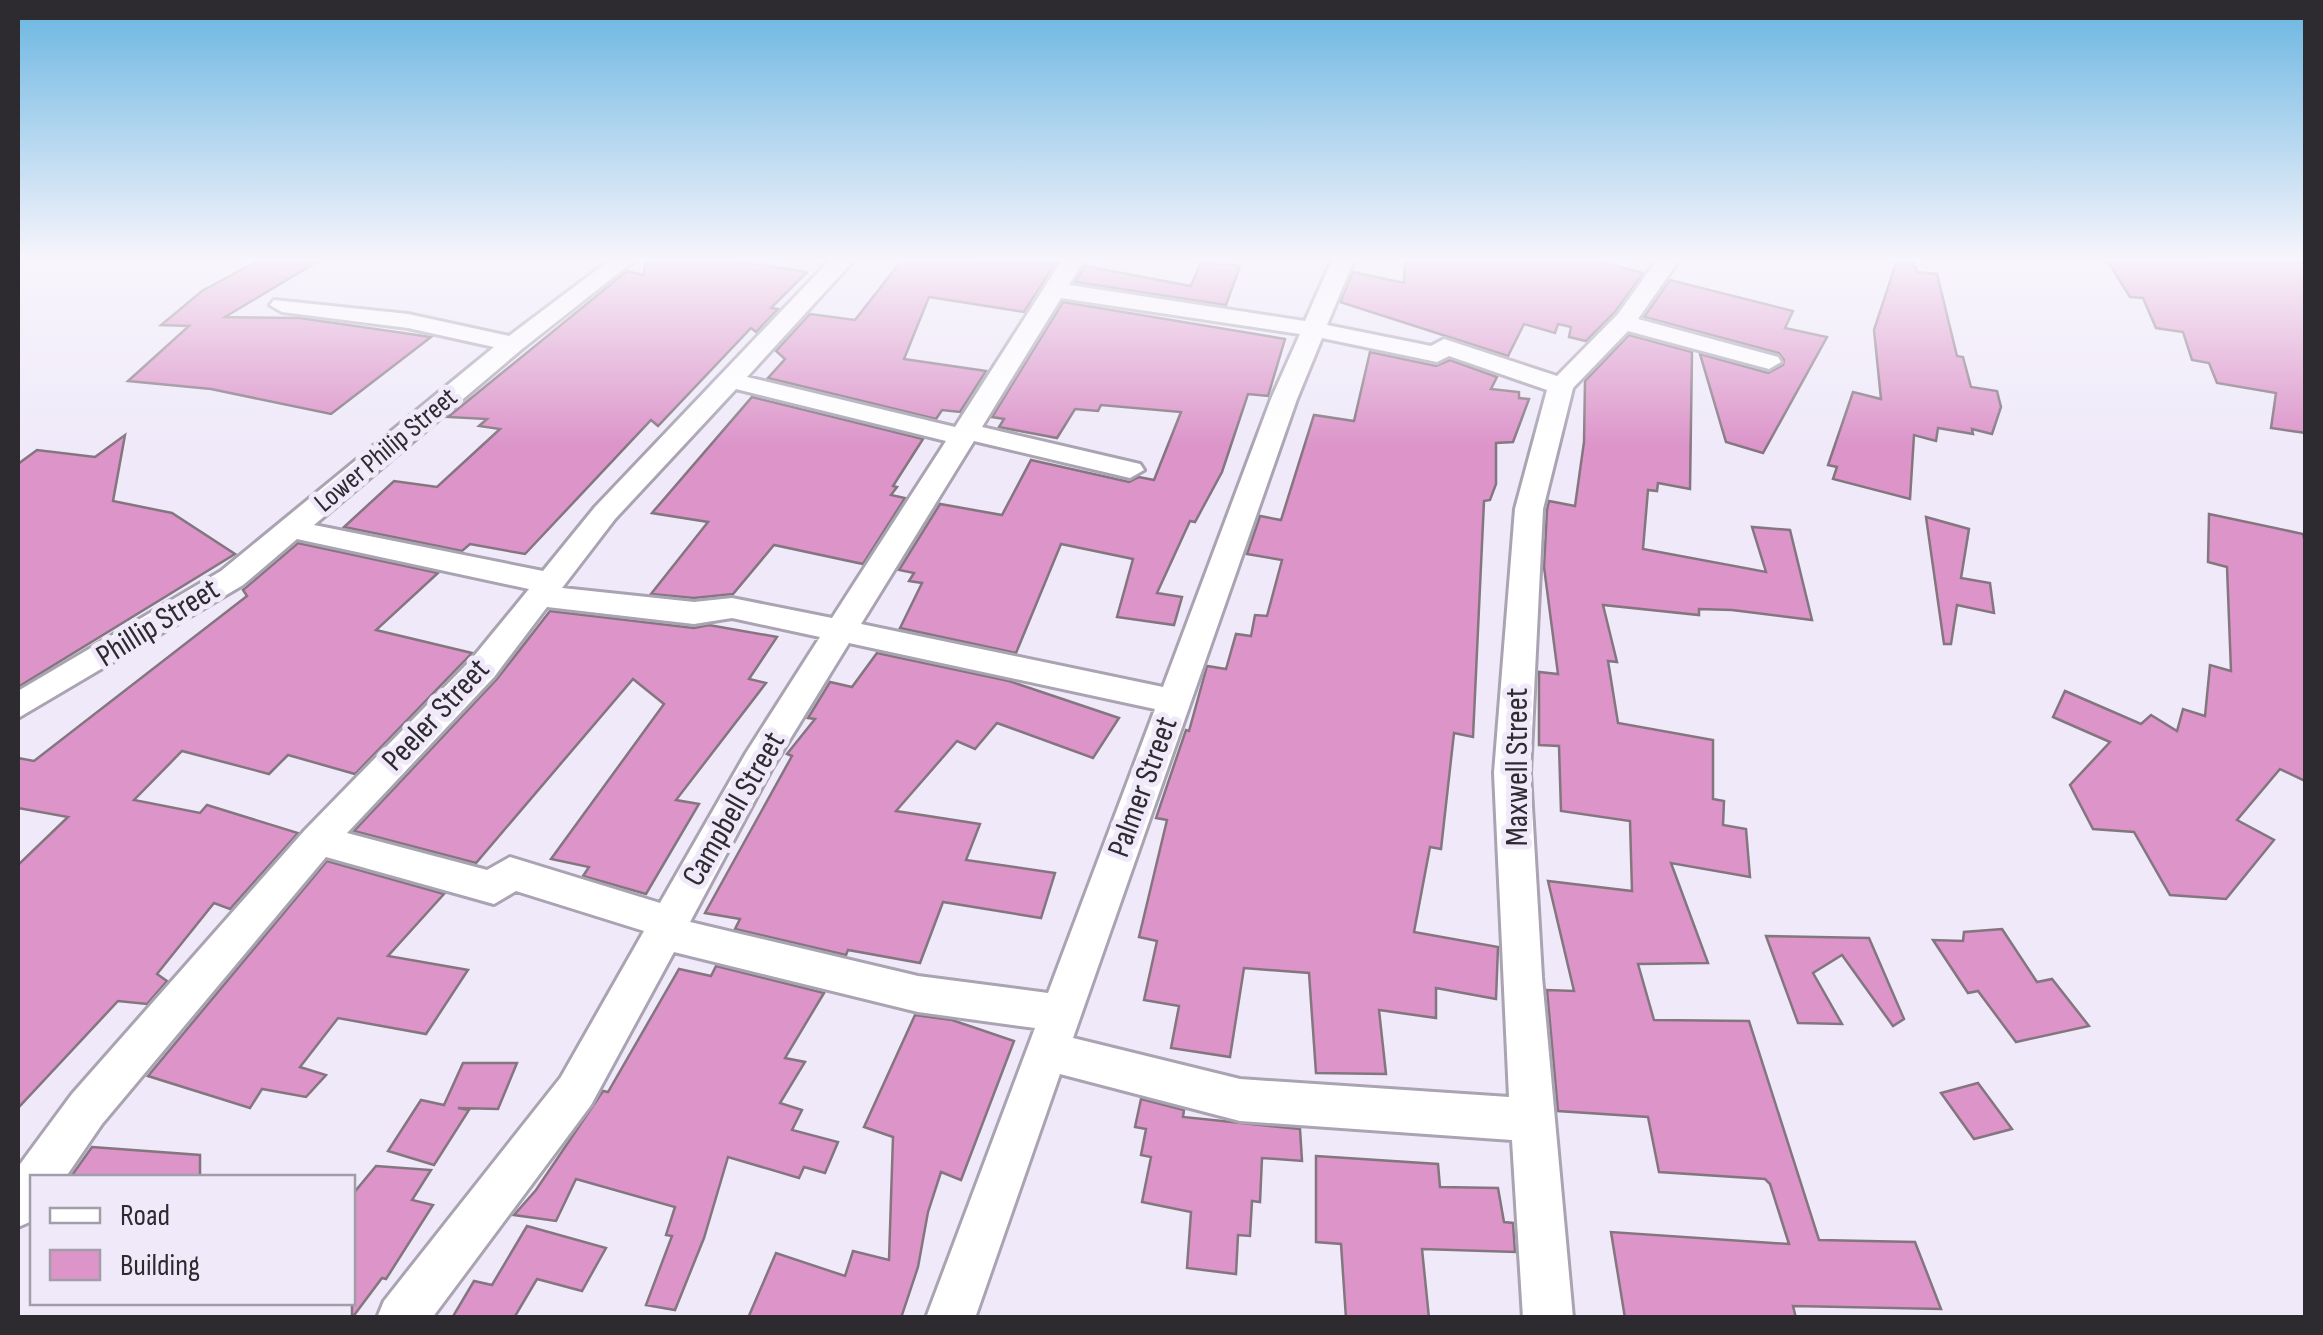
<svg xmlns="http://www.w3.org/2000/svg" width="2323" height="1335" font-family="'Sofia Sans Condensed',sans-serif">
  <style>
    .building { fill: #dc94c9; stroke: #83767f; stroke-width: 2.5 }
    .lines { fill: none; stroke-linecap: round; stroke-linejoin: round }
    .street-casing { stroke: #a9a3b2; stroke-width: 6 }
    .street { fill: #fff; fill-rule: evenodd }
    .labels { text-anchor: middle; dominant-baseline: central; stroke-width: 10; stroke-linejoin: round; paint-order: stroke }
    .far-street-label { font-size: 28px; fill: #2d2a30; stroke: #efe9f9 }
    .street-label { font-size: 32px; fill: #2d2a30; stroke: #efe9f9 }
  </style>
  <rect width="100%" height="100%" fill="#efe9f9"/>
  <!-- building -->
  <g class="building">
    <path d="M 259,260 L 320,260 L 225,317 L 300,318 L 431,337 L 331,414 L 211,389 L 128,381 L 189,326 L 161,325 L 202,291 Z"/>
    <path d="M 645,260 L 730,260 L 807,272 L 771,308 L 778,309 L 756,332 L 751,328 L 658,426 L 651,420 L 525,554 L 470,544 L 462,551 L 344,527 L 394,481 L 437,487 L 500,429 L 479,426 L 487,419 L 448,417 L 627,271 L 644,275 Z"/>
    <path d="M 902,260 L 1056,262 L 1024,312 L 929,297 L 904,359 L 986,371 L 960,412 L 942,410 L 936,419 L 768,378 L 785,359 L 776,351 L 810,314 L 855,320 Z"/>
    <path d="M 1405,260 L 1594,260 L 1643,273 L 1615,312 L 1586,341 L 1569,337 L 1571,327 L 1558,324 L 1555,333 L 1524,324 L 1508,356 L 1340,302 L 1353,272 L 1404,283 Z"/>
    <path d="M 1897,260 L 1912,260 L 1917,272 L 1937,274 L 1957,356 L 1963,357 L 1971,387 L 1997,391 L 2001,407 L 1992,434 L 1972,429 L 1973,434 L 1938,428 L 1936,441 L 1914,435 L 1910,499 L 1833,479 L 1837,467 L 1828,465 L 1853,392 L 1881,399 L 1874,330 Z"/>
    <path d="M 2107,260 L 2306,262 L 2306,433 L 2271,428 L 2276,393 L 2217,383 L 2209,363 L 2192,360 L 2183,332 L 2156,328 L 2143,298 L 2130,297 Z"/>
    <path d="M 1201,262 L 1240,266 L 1226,305 L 1075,282 L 1085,266 L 1191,286 Z"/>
    <path d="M 1670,280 L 1793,311 L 1785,328 L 1827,337 L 1763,453 L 1726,442 L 1700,354 L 1768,373 L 1783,365 L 1784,360 L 1779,353 L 1644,317 Z"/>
    <path d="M 1063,302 L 1285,339 L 1268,396 L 1248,394 L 1222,472 L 1195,522 L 1190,521 L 1157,593 L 1182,597 L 1174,625 L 1117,617 L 1133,559 L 1061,544 L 1016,653 L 900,628 L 922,583 L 909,581 L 914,573 L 899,570 L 940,504 L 1002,515 L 1031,460 L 1129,482 L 1139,477 L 1154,480 L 1181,412 L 1101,405 L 1098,411 L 1075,409 L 1057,438 L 999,427 L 1004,419 L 992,417 Z"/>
    <path d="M 1629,335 L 1692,352 L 1690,489 L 1658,483 L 1657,491 L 1648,490 L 1643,549 L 1766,572 L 1752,527 L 1790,530 L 1812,620 L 1732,610 L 1699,609 L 1699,615 L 1603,605 L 1617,662 L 1608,661 L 1618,723 L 1713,740 L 1713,799 L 1724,801 L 1723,825 L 1746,829 L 1750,877 L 1671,863 L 1708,963 L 1638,964 L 1654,1020 L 1749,1021 L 1819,1240 L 1915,1242 L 1941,1309 L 1793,1306 L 1796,1318 L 1625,1318 L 1611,1232 L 1789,1244 L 1770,1184 L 1765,1179 L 1659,1172 L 1648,1117 L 1558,1111 L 1547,990 L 1574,991 L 1548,881 L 1632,891 L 1630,821 L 1561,811 L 1559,746 L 1539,745 L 1539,672 L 1558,674 L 1544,567 L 1547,510 L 1549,501 L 1575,506 L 1584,442 L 1585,381 Z"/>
    <path d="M 1370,352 L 1436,366 L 1450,360 L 1497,377 L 1491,389 L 1519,392 L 1519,398 L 1529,399 L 1513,442 L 1496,443 L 1496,484 L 1490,500 L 1484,501 L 1473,737 L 1454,733 L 1441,849 L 1430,847 L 1414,932 L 1498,947 L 1496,999 L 1436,988 L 1436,1018 L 1379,1010 L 1386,1074 L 1316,1073 L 1309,973 L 1244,968 L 1230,1057 L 1171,1048 L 1179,1006 L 1144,1000 L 1157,941 L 1139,937 L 1167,820 L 1156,818 L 1186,730 L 1189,731 L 1207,666 L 1226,669 L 1236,634 L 1251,636 L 1255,615 L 1267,616 L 1282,560 L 1247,554 L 1260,516 L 1281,520 L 1314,415 L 1354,421 Z"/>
    <path d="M 752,397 L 923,439 L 893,486 L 897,487 L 891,495 L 905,498 L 863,564 L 774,545 L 733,594 L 694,598 L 651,594 L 708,522 L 652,513 Z"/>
    <path d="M 125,435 L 113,501 L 172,513 L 235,554 L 18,687 L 18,464 L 37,450 L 95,457 Z"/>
    <path d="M 2209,514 L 2303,534 L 2306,546 L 2305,781 L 2280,769 L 2237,820 L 2274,840 L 2226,899 L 2170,895 L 2134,832 L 2093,829 L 2070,785 L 2110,742 L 2053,717 L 2065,691 L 2141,724 L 2151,715 L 2177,731 L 2183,709 L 2205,716 L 2210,665 L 2231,671 L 2227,567 L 2208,562 Z"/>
    <path d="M 1926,517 L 1969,529 L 1961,578 L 1990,583 L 1994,613 L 1957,605 L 1951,644 L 1944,644 Z"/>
    <path d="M 298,543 L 438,573 L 376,630 L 472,653 L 355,774 L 288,755 L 269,774 L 182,751 L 134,800 L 200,813 L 207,805 L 298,833 L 230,909 L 214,903 L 157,974 L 167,981 L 147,1004 L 118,1001 L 18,1108 L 18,865 L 68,817 L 18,808 L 18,758 L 34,761 L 247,596 L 243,590 Z"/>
    <path d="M 550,611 L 694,628 L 709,625 L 777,637 L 749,679 L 766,683 L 676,800 L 699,804 L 646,894 L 583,876 L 589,867 L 551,859 L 664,704 L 633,679 L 476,863 L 354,831 L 497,679 Z"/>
    <path d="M 877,653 L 1009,681 L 1119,718 L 1093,758 L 997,723 L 975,749 L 957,741 L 896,811 L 980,824 L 966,860 L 1055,873 L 1041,918 L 943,902 L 920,963 L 848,950 L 846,955 L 735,929 L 740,919 L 705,913 L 792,756 L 787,754 L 815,719 L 808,718 L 830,682 L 852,687 Z"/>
    <path d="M 327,861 L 444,894 L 388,956 L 468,970 L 426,1034 L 338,1018 L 300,1067 L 326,1075 L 306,1097 L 262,1089 L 250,1108 L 148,1076 Z"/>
    <path d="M 2002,929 L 2037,982 L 2052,979 L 2089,1026 L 2016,1042 L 1978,991 L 1968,993 L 1933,940 L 1963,941 L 1964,932 Z"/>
    <path d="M 1766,936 L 1869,938 L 1904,1019 L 1893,1026 L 1842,955 L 1813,973 L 1842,1024 L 1798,1023 Z"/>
    <path d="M 716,966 L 824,993 L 785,1058 L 805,1062 L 780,1103 L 802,1110 L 792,1130 L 838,1142 L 825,1173 L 804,1167 L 799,1178 L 728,1157 L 704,1238 L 675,1310 L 646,1305 L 672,1236 L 666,1235 L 675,1207 L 576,1179 L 556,1221 L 514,1215 L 536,1190 L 603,1091 L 608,1092 L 679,969 L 711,976 Z"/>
    <path d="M 915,1015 L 952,1020 L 1014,1041 L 961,1180 L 941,1172 L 928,1212 L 918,1267 L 901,1318 L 748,1318 L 776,1253 L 845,1276 L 853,1251 L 889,1260 L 893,1137 L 864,1127 Z"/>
    <path d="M 463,1063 L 517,1063 L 498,1109 L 458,1108 L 469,1110 L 434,1165 L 388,1151 L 421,1100 L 444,1105 Z"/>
    <path d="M 1978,1083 L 2012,1129 L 1974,1139 L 1941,1093 Z"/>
    <path d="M 1141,1099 L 1184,1110 L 1183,1117 L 1300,1129 L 1302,1161 L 1262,1158 L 1260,1202 L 1252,1201 L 1250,1236 L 1238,1235 L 1236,1274 L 1187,1268 L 1191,1212 L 1142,1202 L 1151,1157 L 1141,1155 L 1146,1129 L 1135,1127 Z"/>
    <path d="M 92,1147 L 200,1155 L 200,1178 L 70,1178 Z"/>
    <path d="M 1316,1156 L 1438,1164 L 1440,1187 L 1498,1188 L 1504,1222 L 1513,1223 L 1515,1252 L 1422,1249 L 1429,1318 L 1346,1318 L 1341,1244 L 1316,1242 Z"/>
    <path d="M 376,1166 L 431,1170 L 412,1200 L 433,1205 L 386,1279 L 382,1278 L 352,1318 L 352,1195 Z"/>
    <path d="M 527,1226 L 606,1248 L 582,1291 L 537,1279 L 514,1318 L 452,1318 L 474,1281 L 492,1285 Z"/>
  </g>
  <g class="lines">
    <defs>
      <path id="street" d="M 610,260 L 635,260 L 522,349 L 314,525 L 543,571 L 595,507 L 830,260 L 854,260 L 747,377 L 955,427 L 1062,260 L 1084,260 L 1069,285 L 1305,321 L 1332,260 L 1354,260 L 1327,325 L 1431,346 L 1444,339 L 1557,376 L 1618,314 L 1657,260 L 1679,260 L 1638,319 L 1778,357 L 1781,362 L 1769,369 L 1628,331 L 1573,388 L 1543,509 L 1530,773 L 1542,977 L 1573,1318 L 1523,1318 L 1512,1140 L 1240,1121 L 1060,1074 L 975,1318 L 926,1318 L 1035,1028 L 918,1012 L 674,952 L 591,1105 L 432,1318 L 377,1318 L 384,1301 L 561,1077 L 644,931 L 516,891 L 494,904 L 326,857 L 102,1124 L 65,1178 L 32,1178 L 32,1221 L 18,1227 L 18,1167 L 72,1094 L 305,830 L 470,661 L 529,589 L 297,539 L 243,585 L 18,718 L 18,691 L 221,571 L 494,347 L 408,328 L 282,312 L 270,305 L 274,300 L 408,314 L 509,336 ZM 1061,298 L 1300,334 L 1271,399 L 1163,687 L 861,624 L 974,441 L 1130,478 L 1144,470 L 1140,464 L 982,427 ZM 1322,338 L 1437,362 L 1449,356 L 1547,390 L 1515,509 L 1494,773 L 1509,1097 L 1240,1079 L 1073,1038 L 1297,399 ZM 736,389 L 946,441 L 832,618 L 732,598 L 694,602 L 562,588 L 615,519 ZM 547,607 L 694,624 L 732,618 L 820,637 L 746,753 L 660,903 L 510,857 L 487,870 L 347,833 L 494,677 ZM 849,643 L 1155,709 L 1048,993 L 918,976 L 690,922 L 771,770 Z"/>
    </defs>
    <!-- street casing -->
    <use href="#street" class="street-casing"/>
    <!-- street -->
    <use href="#street" class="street"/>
  </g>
  <!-- sky -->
  <linearGradient id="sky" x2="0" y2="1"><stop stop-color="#68b5e1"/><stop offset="0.58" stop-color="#f8f5fc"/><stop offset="1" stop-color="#f8f5fc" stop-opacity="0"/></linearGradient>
  <rect width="2323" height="447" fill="url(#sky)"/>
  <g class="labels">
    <!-- far-street labels -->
    <g class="far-street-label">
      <text transform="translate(386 450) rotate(-40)">Lower Philip Street</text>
    </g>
    <!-- street labels -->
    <g class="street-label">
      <text transform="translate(158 623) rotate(-32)">Phillip Street</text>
      <text transform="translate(436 715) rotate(-47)">Peeler Street</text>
      <text transform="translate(1517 767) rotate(-90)">Maxwell Street</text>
      <text transform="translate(1143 787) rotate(-70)">Palmer Street</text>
      <text transform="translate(734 809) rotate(-60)">Campbell Street</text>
    </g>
  </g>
  <!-- border -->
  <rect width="2323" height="1335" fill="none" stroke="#2d2a30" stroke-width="40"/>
  <!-- legend -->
  <rect x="30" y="1175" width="325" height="130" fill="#efe9f9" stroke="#a19da9" stroke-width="2.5"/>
  <rect x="50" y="1208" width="50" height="15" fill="#ffffff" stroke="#a19da9" stroke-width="2.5"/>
  <text x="120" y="1225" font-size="30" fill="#2d2a30">Road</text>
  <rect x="50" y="1250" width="50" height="30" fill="#dc94c9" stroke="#a19da9" stroke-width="2.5"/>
  <text x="120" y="1275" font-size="30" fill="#2d2a30">Building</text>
</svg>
